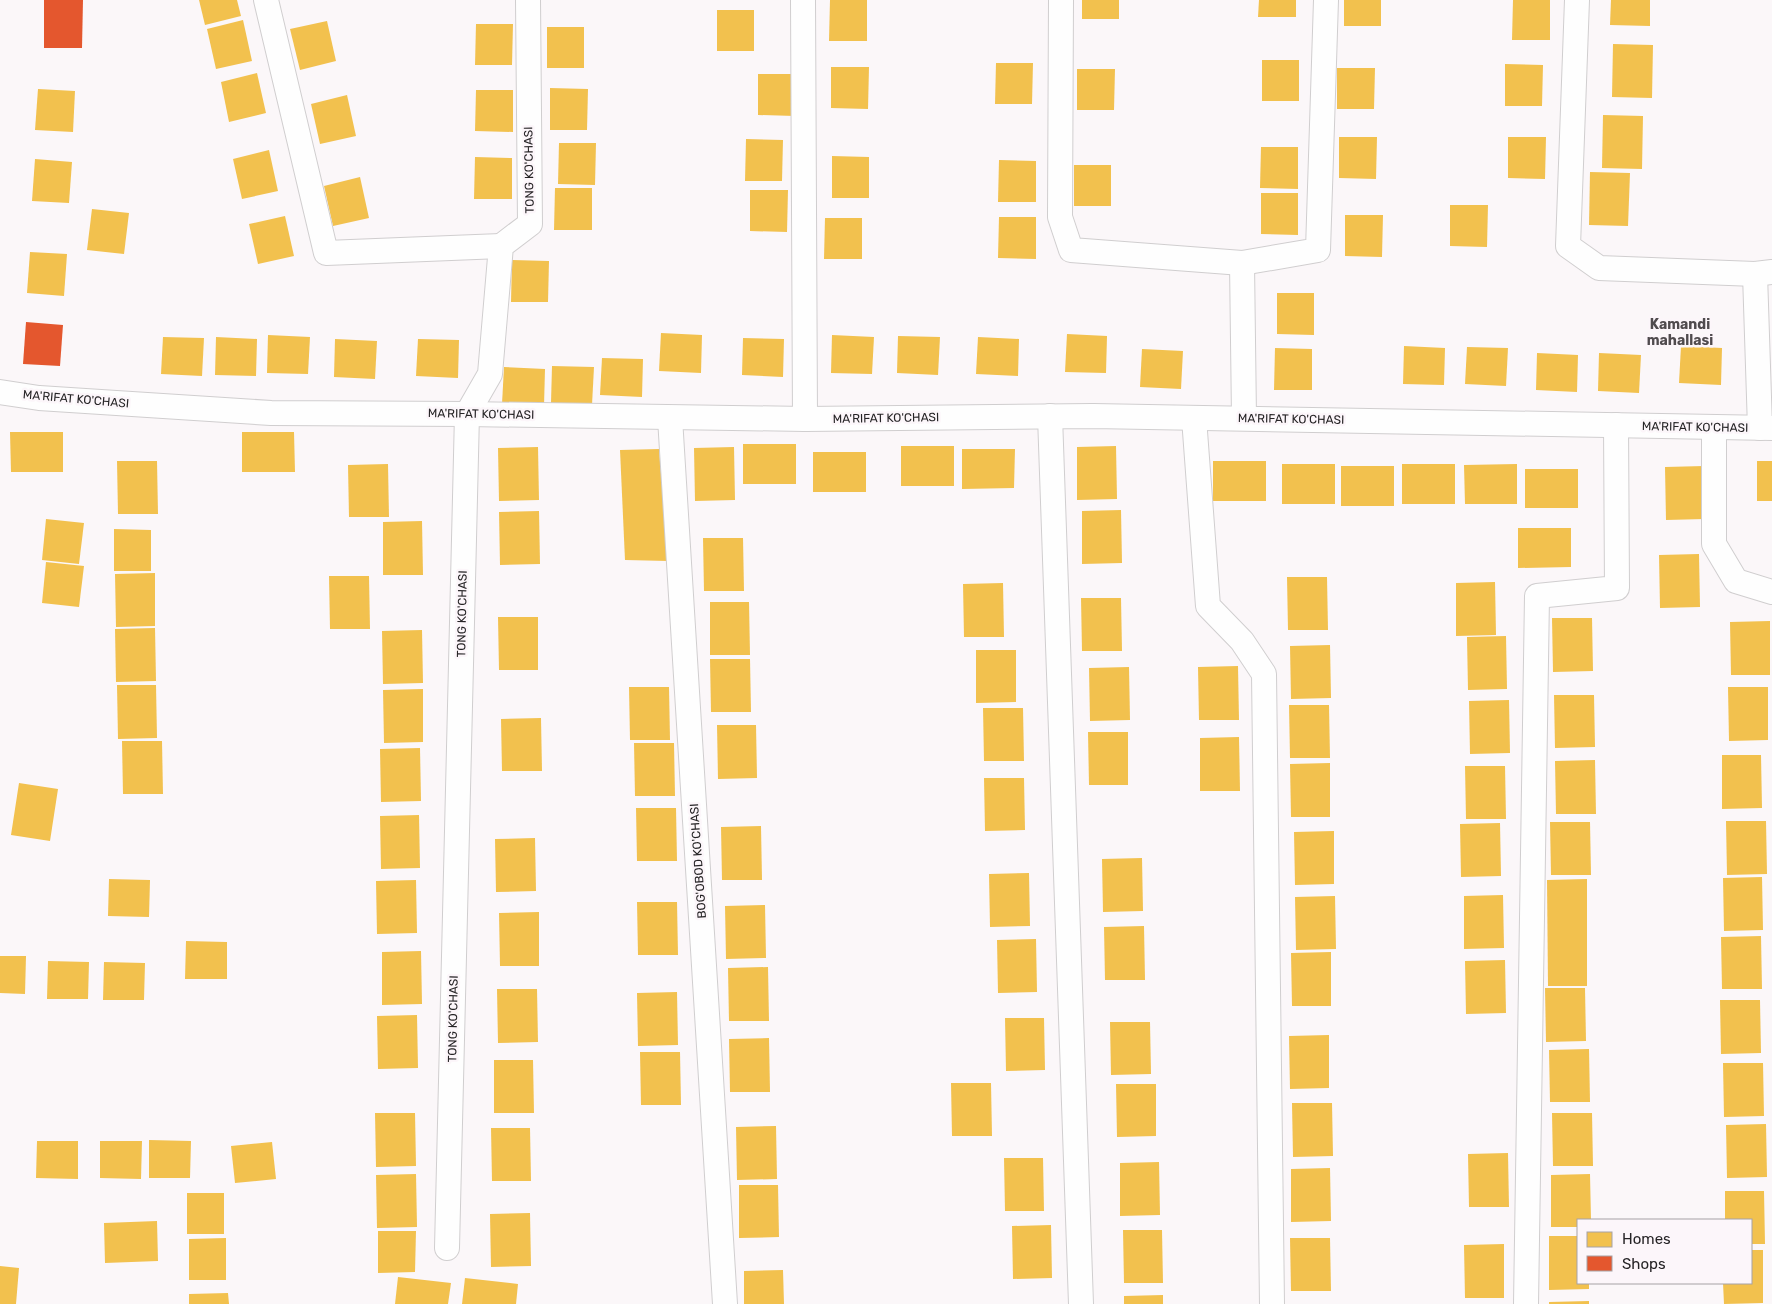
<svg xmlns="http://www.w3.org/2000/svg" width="1772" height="1304" font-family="Rubik,sans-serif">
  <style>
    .homes { fill: #f2c14e }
    .shops { fill: #e4572e }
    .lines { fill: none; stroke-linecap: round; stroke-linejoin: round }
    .street-casing { stroke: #d0cecf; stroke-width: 26 }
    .street { stroke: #fefefe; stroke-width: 24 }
    .labels { text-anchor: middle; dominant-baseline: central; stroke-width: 5; stroke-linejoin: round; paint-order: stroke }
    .street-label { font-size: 12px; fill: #262426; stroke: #fcf6fa }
    .neighbourhood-label { font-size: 14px; font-weight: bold; fill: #504b4e; stroke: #fcf6fa }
  </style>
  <rect width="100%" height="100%" fill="#fbf7f9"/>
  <!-- homes -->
  <g class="homes">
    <path d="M 199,0 L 237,0 L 241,16 L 205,25 Z"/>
    <path d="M 830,0 L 867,0 L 867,41 L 829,41 Z"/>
    <rect x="1082" y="0" width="37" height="19"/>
    <path d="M 1259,0 L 1296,0 L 1296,17 L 1258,17 Z"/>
    <rect x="1344" y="0" width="37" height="26"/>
    <path d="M 1513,0 L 1550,0 L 1550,40 L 1512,40 Z"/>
    <path d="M 1611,0 L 1650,0 L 1650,26 L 1610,25 Z"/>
    <rect x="717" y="10" width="37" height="41"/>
    <path d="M 243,20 L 252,61 L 216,69 L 207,29 Z"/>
    <path d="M 327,21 L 336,61 L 300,70 L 290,29 Z"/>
    <path d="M 476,24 L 513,24 L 512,65 L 475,65 Z"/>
    <rect x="547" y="27" width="37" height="41"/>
    <path d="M 1613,44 L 1653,45 L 1652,98 L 1612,97 Z"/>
    <rect x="1262" y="60" width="37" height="41"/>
    <path d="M 996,63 L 1033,63 L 1032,104 L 995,104 Z"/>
    <path d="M 1505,64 L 1543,65 L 1542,106 L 1505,106 Z"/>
    <path d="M 831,67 L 869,67 L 868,109 L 831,108 Z"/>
    <path d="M 1337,68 L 1375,68 L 1374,109 L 1337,109 Z"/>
    <path d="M 1077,69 L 1115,69 L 1114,110 L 1077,110 Z"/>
    <path d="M 257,73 L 266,113 L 229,122 L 221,82 Z"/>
    <path d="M 758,74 L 796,74 L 795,116 L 758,115 Z"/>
    <path d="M 550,88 L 588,89 L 587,130 L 550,130 Z"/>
    <path d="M 38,89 L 75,91 L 73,132 L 35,130 Z"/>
    <path d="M 476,90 L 513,90 L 513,132 L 475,131 Z"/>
    <path d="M 347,95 L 356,136 L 320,144 L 311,104 Z"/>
    <path d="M 1603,115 L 1643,116 L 1642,169 L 1602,168 Z"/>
    <path d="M 1339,137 L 1377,137 L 1376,179 L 1339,178 Z"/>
    <path d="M 1508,137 L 1546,137 L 1545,179 L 1508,178 Z"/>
    <path d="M 746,139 L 783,140 L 782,181 L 745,181 Z"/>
    <path d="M 559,143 L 596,143 L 595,185 L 558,184 Z"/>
    <path d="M 1261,147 L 1298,147 L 1298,189 L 1260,188 Z"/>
    <path d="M 269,150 L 278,191 L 242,199 L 233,159 Z"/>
    <path d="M 832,156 L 869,157 L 869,198 L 832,198 Z"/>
    <path d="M 475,157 L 512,158 L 512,199 L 474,199 Z"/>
    <path d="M 35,159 L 72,162 L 69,203 L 32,201 Z"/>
    <path d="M 999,160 L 1036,161 L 1036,202 L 998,202 Z"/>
    <rect x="1074" y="165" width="37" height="41"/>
    <path d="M 1590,172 L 1630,173 L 1628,226 L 1589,225 Z"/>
    <path d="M 360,177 L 369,218 L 333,226 L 324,186 Z"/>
    <path d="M 555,188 L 592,188 L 592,230 L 554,230 Z"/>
    <path d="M 750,190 L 788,190 L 787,232 L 750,231 Z"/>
    <path d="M 1261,193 L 1298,193 L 1298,235 L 1261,234 Z"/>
    <path d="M 1450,205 L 1488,205 L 1487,247 L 1450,246 Z"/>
    <path d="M 92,209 L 129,213 L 124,254 L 87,250 Z"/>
    <path d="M 1345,215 L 1383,215 L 1382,257 L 1345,256 Z"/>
    <path d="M 285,216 L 294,256 L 258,264 L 249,224 Z"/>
    <path d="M 999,217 L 1036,217 L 1036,259 L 998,258 Z"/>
    <path d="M 825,218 L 862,218 L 862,259 L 824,259 Z"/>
    <path d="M 30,252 L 67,254 L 64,296 L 27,293 Z"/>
    <path d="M 512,260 L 549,261 L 548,302 L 511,302 Z"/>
    <path d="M 1277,293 L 1314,293 L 1314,335 L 1277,334 Z"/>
    <path d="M 661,333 L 702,335 L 701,373 L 659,371 Z"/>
    <path d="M 1067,334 L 1107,336 L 1106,373 L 1065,372 Z"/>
    <path d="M 268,335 L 310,337 L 308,374 L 267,373 Z"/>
    <path d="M 832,335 L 874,337 L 872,374 L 831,373 Z"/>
    <path d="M 898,336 L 940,337 L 938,375 L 897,373 Z"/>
    <path d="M 163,337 L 204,338 L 202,376 L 161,374 Z"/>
    <path d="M 216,337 L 257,339 L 256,376 L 215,375 Z"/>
    <path d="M 978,337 L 1019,339 L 1018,376 L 976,374 Z"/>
    <path d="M 743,338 L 784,339 L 783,377 L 742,375 Z"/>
    <path d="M 335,339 L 377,341 L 375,379 L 334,377 Z"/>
    <path d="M 418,339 L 459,340 L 458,378 L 416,376 Z"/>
    <path d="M 1404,346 L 1445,348 L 1444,385 L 1403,384 Z"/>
    <path d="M 1681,346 L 1722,348 L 1721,385 L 1679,383 Z"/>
    <path d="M 1467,347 L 1508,348 L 1506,386 L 1465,384 Z"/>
    <path d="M 1275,348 L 1312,349 L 1312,390 L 1274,390 Z"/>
    <path d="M 1142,349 L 1183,351 L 1181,389 L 1140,387 Z"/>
    <path d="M 1537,353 L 1578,355 L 1577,392 L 1536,390 Z"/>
    <path d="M 1599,353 L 1641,355 L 1639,393 L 1598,391 Z"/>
    <path d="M 602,358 L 643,359 L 642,397 L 600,395 Z"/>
    <path d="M 552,366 L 594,367 L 592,405 L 551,403 Z"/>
    <path d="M 504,367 L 545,369 L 544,406 L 502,404 Z"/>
    <path d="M 10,432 L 63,432 L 63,472 L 11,472 Z"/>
    <path d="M 242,432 L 294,432 L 295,472 L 242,472 Z"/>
    <rect x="743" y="444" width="53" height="40"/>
    <rect x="901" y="446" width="53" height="40"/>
    <path d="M 1116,446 L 1117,499 L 1077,500 L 1077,447 Z"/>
    <path d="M 538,447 L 539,500 L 499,501 L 498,448 Z"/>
    <path d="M 734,447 L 735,500 L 695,501 L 694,448 Z"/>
    <path d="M 659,449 L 668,561 L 625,560 L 620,450 Z"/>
    <path d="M 962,449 L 1015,449 L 1014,488 L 962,489 Z"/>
    <rect x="813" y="452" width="53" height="40"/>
    <path d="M 117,461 L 157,461 L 158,514 L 118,514 Z"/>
    <rect x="1213" y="461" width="53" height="40"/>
    <rect x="1757" y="461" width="15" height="40"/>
    <path d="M 388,464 L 389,517 L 349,517 L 348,465 Z"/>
    <rect x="1282" y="464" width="53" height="40"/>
    <rect x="1402" y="464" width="53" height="40"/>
    <path d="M 1517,464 L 1517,504 L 1465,504 L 1464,465 Z"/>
    <rect x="1341" y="466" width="53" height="40"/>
    <path d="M 1704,466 L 1705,519 L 1666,520 L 1665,467 Z"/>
    <rect x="1525" y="469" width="53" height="39"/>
    <path d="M 1121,510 L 1122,563 L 1082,564 L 1082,511 Z"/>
    <path d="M 539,511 L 540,564 L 500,565 L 499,512 Z"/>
    <path d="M 46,519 L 84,523 L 79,564 L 42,560 Z"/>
    <path d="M 422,521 L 423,575 L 383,575 L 383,522 Z"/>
    <path d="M 1518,528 L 1571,528 L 1571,567 L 1518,568 Z"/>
    <path d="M 114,529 L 151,530 L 151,571 L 114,571 Z"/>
    <path d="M 703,538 L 743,538 L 744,591 L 704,591 Z"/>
    <path d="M 1699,554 L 1700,607 L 1660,608 L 1659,555 Z"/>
    <path d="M 46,562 L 84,566 L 79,607 L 42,603 Z"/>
    <path d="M 155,573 L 155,626 L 116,627 L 115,574 Z"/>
    <path d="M 329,576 L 369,576 L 370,629 L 330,629 Z"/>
    <path d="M 1287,577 L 1327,577 L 1328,630 L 1288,630 Z"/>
    <path d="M 1495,582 L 1496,635 L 1456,636 L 1456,583 Z"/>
    <path d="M 1003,583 L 1004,637 L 964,637 L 963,584 Z"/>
    <path d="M 1081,598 L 1121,598 L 1122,651 L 1082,651 Z"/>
    <path d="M 710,602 L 749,602 L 750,655 L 710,655 Z"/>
    <path d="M 498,617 L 538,617 L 538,670 L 499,670 Z"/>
    <path d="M 1552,618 L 1592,618 L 1593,671 L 1553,672 Z"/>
    <path d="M 1770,621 L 1770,675 L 1731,675 L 1730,622 Z"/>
    <path d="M 155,628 L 156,681 L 116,682 L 115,629 Z"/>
    <path d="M 422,630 L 423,683 L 383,684 L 382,631 Z"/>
    <path d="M 1506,636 L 1507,689 L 1468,690 L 1467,637 Z"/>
    <path d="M 1330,645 L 1331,698 L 1291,699 L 1290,646 Z"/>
    <path d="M 976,650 L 1016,650 L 1016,702 L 976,703 Z"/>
    <path d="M 710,659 L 750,659 L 751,712 L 711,712 Z"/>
    <path d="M 1238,666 L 1239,720 L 1199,720 L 1198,667 Z"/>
    <path d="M 1129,667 L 1130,720 L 1090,721 L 1089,668 Z"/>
    <path d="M 117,685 L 156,685 L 157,738 L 118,739 Z"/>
    <path d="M 629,687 L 669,687 L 670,740 L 630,740 Z"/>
    <path d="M 1728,687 L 1768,687 L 1768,740 L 1729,741 Z"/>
    <path d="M 423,689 L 423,742 L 384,743 L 383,690 Z"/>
    <path d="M 1554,695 L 1594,695 L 1595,747 L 1555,748 Z"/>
    <path d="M 1509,700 L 1510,753 L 1470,754 L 1469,701 Z"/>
    <path d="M 1289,705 L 1329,705 L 1330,758 L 1290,758 Z"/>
    <path d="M 983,708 L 1023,708 L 1024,761 L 984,761 Z"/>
    <path d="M 541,718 L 542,771 L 502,771 L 501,719 Z"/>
    <path d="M 717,725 L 756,725 L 757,778 L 718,779 Z"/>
    <path d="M 1088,732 L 1128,732 L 1128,785 L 1089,785 Z"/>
    <path d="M 1239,737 L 1240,791 L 1200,791 L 1200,738 Z"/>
    <path d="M 122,741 L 162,741 L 163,794 L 123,794 Z"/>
    <path d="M 634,743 L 674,743 L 675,796 L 635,796 Z"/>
    <path d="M 420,748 L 421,801 L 381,802 L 380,749 Z"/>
    <path d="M 1722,755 L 1761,755 L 1762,808 L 1722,809 Z"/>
    <path d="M 1595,760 L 1596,814 L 1556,814 L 1555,761 Z"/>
    <path d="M 1330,763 L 1330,817 L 1291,817 L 1290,764 Z"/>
    <path d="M 1465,766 L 1505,766 L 1506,819 L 1466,819 Z"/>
    <path d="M 984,778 L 1024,778 L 1025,830 L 985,831 Z"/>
    <path d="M 19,783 L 58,789 L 50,841 L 11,835 Z"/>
    <path d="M 636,808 L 676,808 L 677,861 L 637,861 Z"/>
    <path d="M 419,815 L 420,868 L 381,869 L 380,816 Z"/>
    <path d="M 1726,821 L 1766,821 L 1767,874 L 1727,875 Z"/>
    <path d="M 1550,822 L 1590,822 L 1591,875 L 1551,875 Z"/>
    <path d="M 1500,823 L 1501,876 L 1461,877 L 1460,824 Z"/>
    <path d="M 761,826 L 762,880 L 722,880 L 721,827 Z"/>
    <path d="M 1334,831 L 1334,884 L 1295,885 L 1294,832 Z"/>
    <path d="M 535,838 L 536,891 L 496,892 L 495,839 Z"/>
    <path d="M 1142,858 L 1143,911 L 1103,912 L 1102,859 Z"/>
    <path d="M 1029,873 L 1030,926 L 990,927 L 989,874 Z"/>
    <path d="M 1762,877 L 1763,930 L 1724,931 L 1723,878 Z"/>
    <path d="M 109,879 L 150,880 L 149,917 L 108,916 Z"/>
    <path d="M 1587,879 L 1587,986 L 1548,986 L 1547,880 Z"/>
    <path d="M 416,880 L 417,933 L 377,934 L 376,881 Z"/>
    <path d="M 1503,895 L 1504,948 L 1464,949 L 1464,896 Z"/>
    <path d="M 1335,896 L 1336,949 L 1296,950 L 1295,897 Z"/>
    <path d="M 637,902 L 677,902 L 678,955 L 638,955 Z"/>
    <path d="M 765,905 L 766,958 L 726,959 L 725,906 Z"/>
    <path d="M 539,912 L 539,966 L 500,966 L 499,913 Z"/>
    <path d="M 1144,926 L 1145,980 L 1105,980 L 1104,927 Z"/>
    <path d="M 1761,936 L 1762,989 L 1722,989 L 1721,937 Z"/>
    <path d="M 1036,939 L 1037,992 L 998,993 L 997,940 Z"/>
    <path d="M 186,941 L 227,942 L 227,979 L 185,979 Z"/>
    <path d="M 421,951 L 422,1004 L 382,1005 L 382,952 Z"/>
    <path d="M 1331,952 L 1331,1006 L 1292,1006 L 1291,953 Z"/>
    <path d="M 0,956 L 26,956 L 25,994 L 0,993 Z"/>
    <path d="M 1505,960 L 1506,1013 L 1466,1014 L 1465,961 Z"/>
    <path d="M 48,961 L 89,962 L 88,999 L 47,999 Z"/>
    <path d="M 104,962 L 145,963 L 144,1000 L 103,1000 Z"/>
    <path d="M 768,967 L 769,1021 L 729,1021 L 728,968 Z"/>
    <path d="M 1545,988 L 1585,988 L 1586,1041 L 1546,1042 Z"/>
    <path d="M 497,989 L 537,989 L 538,1042 L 498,1043 Z"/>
    <path d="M 677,992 L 678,1045 L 638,1046 L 637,993 Z"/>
    <path d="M 1720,1000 L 1760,1000 L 1761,1053 L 1721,1054 Z"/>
    <path d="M 417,1015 L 418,1068 L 378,1069 L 377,1016 Z"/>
    <path d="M 1005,1018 L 1044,1018 L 1045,1070 L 1006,1071 Z"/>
    <path d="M 1110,1022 L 1150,1022 L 1151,1074 L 1111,1075 Z"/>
    <path d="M 1329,1035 L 1329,1088 L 1290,1089 L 1289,1036 Z"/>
    <path d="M 769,1038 L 770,1092 L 730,1092 L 729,1039 Z"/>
    <path d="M 1589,1049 L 1590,1102 L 1550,1102 L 1549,1050 Z"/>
    <path d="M 640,1052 L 680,1052 L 681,1105 L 641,1105 Z"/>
    <path d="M 494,1060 L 533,1060 L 534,1113 L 494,1113 Z"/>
    <path d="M 1723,1063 L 1763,1063 L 1764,1116 L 1724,1117 Z"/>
    <path d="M 951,1083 L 991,1083 L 992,1136 L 952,1136 Z"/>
    <path d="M 1116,1084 L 1156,1084 L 1156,1136 L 1117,1137 Z"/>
    <path d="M 1292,1103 L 1332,1103 L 1333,1156 L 1293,1157 Z"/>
    <path d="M 375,1113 L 415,1113 L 416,1166 L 376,1167 Z"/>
    <path d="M 1552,1113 L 1592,1113 L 1593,1166 L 1553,1166 Z"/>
    <path d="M 1766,1124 L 1767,1177 L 1727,1178 L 1726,1125 Z"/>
    <path d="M 776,1126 L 777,1179 L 737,1180 L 736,1127 Z"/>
    <path d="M 491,1128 L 530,1128 L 531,1181 L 492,1181 Z"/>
    <path d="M 149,1140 L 191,1141 L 190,1178 L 149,1178 Z"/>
    <path d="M 37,1141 L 78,1141 L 78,1179 L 36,1178 Z"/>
    <path d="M 100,1141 L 142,1141 L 141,1179 L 100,1178 Z"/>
    <path d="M 272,1142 L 276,1179 L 235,1183 L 231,1146 Z"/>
    <path d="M 1508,1153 L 1509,1207 L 1469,1207 L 1468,1154 Z"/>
    <path d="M 1004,1158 L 1043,1158 L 1044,1211 L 1005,1211 Z"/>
    <path d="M 1159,1162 L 1160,1215 L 1120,1216 L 1120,1163 Z"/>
    <path d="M 1330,1168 L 1331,1221 L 1291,1222 L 1291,1169 Z"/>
    <path d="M 416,1174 L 417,1227 L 377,1228 L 376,1175 Z"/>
    <path d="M 1590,1174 L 1591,1220 L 1578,1220 L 1578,1227 L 1551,1227 L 1551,1175 Z"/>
    <path d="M 739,1185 L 778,1185 L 779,1237 L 739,1238 Z"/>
    <path d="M 1725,1191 L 1764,1191 L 1765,1244 L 1751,1244 L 1751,1220 L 1725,1220 Z"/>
    <rect x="187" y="1193" width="37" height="41"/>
    <path d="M 530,1213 L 531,1266 L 491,1267 L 490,1214 Z"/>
    <path d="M 157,1221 L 158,1261 L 105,1263 L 104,1223 Z"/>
    <path d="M 1051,1225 L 1052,1278 L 1013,1279 L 1012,1226 Z"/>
    <path d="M 1123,1230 L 1162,1230 L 1163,1283 L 1124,1283 Z"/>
    <path d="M 378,1231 L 416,1231 L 415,1272 L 378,1273 Z"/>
    <path d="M 1549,1236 L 1578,1236 L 1578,1283 L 1589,1283 L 1589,1289 L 1549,1290 Z"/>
    <path d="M 226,1238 L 226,1280 L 189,1280 L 189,1239 Z"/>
    <path d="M 1290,1238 L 1330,1238 L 1331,1291 L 1291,1291 Z"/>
    <path d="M 1504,1244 L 1504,1298 L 1465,1298 L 1464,1245 Z"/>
    <path d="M 1751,1250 L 1763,1250 L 1763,1303 L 1724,1304 L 1723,1283 L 1751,1283 Z"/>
    <path d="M 0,1266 L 19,1268 L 16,1304 L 0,1304 Z"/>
    <path d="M 783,1270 L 784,1304 L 744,1304 L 744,1271 Z"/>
    <path d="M 398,1277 L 451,1283 L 448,1304 L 395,1304 Z"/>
    <path d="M 465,1278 L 518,1284 L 516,1304 L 462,1304 Z"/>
    <path d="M 228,1293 L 229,1304 L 189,1304 L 189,1294 Z"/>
    <path d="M 1163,1295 L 1163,1304 L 1124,1304 L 1124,1296 Z"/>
    <path d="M 1589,1301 L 1589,1304 L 1549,1304 L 1549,1302 Z"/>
  </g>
  <!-- shops -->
  <g class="shops">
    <path d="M 44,0 L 83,0 L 82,48 L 44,48 Z"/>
    <path d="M 26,322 L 63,325 L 60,366 L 23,364 Z"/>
  </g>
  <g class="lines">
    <defs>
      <g id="street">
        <path d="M 266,0 L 326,253 L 501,246"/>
        <path d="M 803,0 L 805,419"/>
        <path d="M 1061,0 L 1060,217 L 1071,250 L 1242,263 L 1318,250 L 1326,0"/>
        <path d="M 1577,0 L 1568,246 L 1599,268 L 1755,274 L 1772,272"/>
        <path d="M 1242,263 L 1244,418"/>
        <path d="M 1755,274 L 1760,428"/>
        <path d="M 0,392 L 39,398 L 271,413 L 467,414 L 805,419 L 1093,416 L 1772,428"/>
        <path d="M 1050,416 L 1081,1304"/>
        <path d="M 670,418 L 725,1304"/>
        <path d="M 1194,418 L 1208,606 L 1242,641 L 1264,674 L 1272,1304"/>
        <path d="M 1714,428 L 1714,544 L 1736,581 L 1772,592"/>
        <path d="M 447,1248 L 467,414 L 490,374 L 501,246 L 530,224 L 528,0"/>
        <path d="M 1526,1304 L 1537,596 L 1617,588 L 1616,425"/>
      </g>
    </defs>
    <!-- street casing -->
    <use href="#street" class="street-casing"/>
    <!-- street -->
    <use href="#street" class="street"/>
  </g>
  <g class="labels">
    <!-- street labels -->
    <g class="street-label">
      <text transform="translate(529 170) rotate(-91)">TONG KO'CHASI</text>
      <text transform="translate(76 399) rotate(5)">MA'RIFAT KO'CHASI</text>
      <text transform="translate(481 414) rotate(1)">MA'RIFAT KO'CHASI</text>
      <text transform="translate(886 418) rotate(-1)">MA'RIFAT KO'CHASI</text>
      <text transform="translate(1291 419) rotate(1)">MA'RIFAT KO'CHASI</text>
      <text transform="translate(1695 427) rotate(1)">MA'RIFAT KO'CHASI</text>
      <text transform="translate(462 614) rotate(-89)">TONG KO'CHASI</text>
      <text transform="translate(698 861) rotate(-94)">BOG'OBOD KO'CHASI</text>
      <text transform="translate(453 1019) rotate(-89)">TONG KO'CHASI</text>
    </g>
    <!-- neighbourhood labels -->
    <g class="neighbourhood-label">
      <text x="1680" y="324">Kamandi<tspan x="1680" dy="16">mahallasi</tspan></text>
    </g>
  </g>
  <!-- legend -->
  <rect x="1577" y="1219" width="175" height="65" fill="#fcf6fa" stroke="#a6a2a5"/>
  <rect x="1587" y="1232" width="25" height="15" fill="#f2c14e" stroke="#a6a2a5"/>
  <text x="1622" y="1244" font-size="15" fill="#262426">Homes</text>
  <rect x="1587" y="1256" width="25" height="15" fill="#e4572e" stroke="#a6a2a5"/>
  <text x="1622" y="1269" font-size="15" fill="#262426">Shops</text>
</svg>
